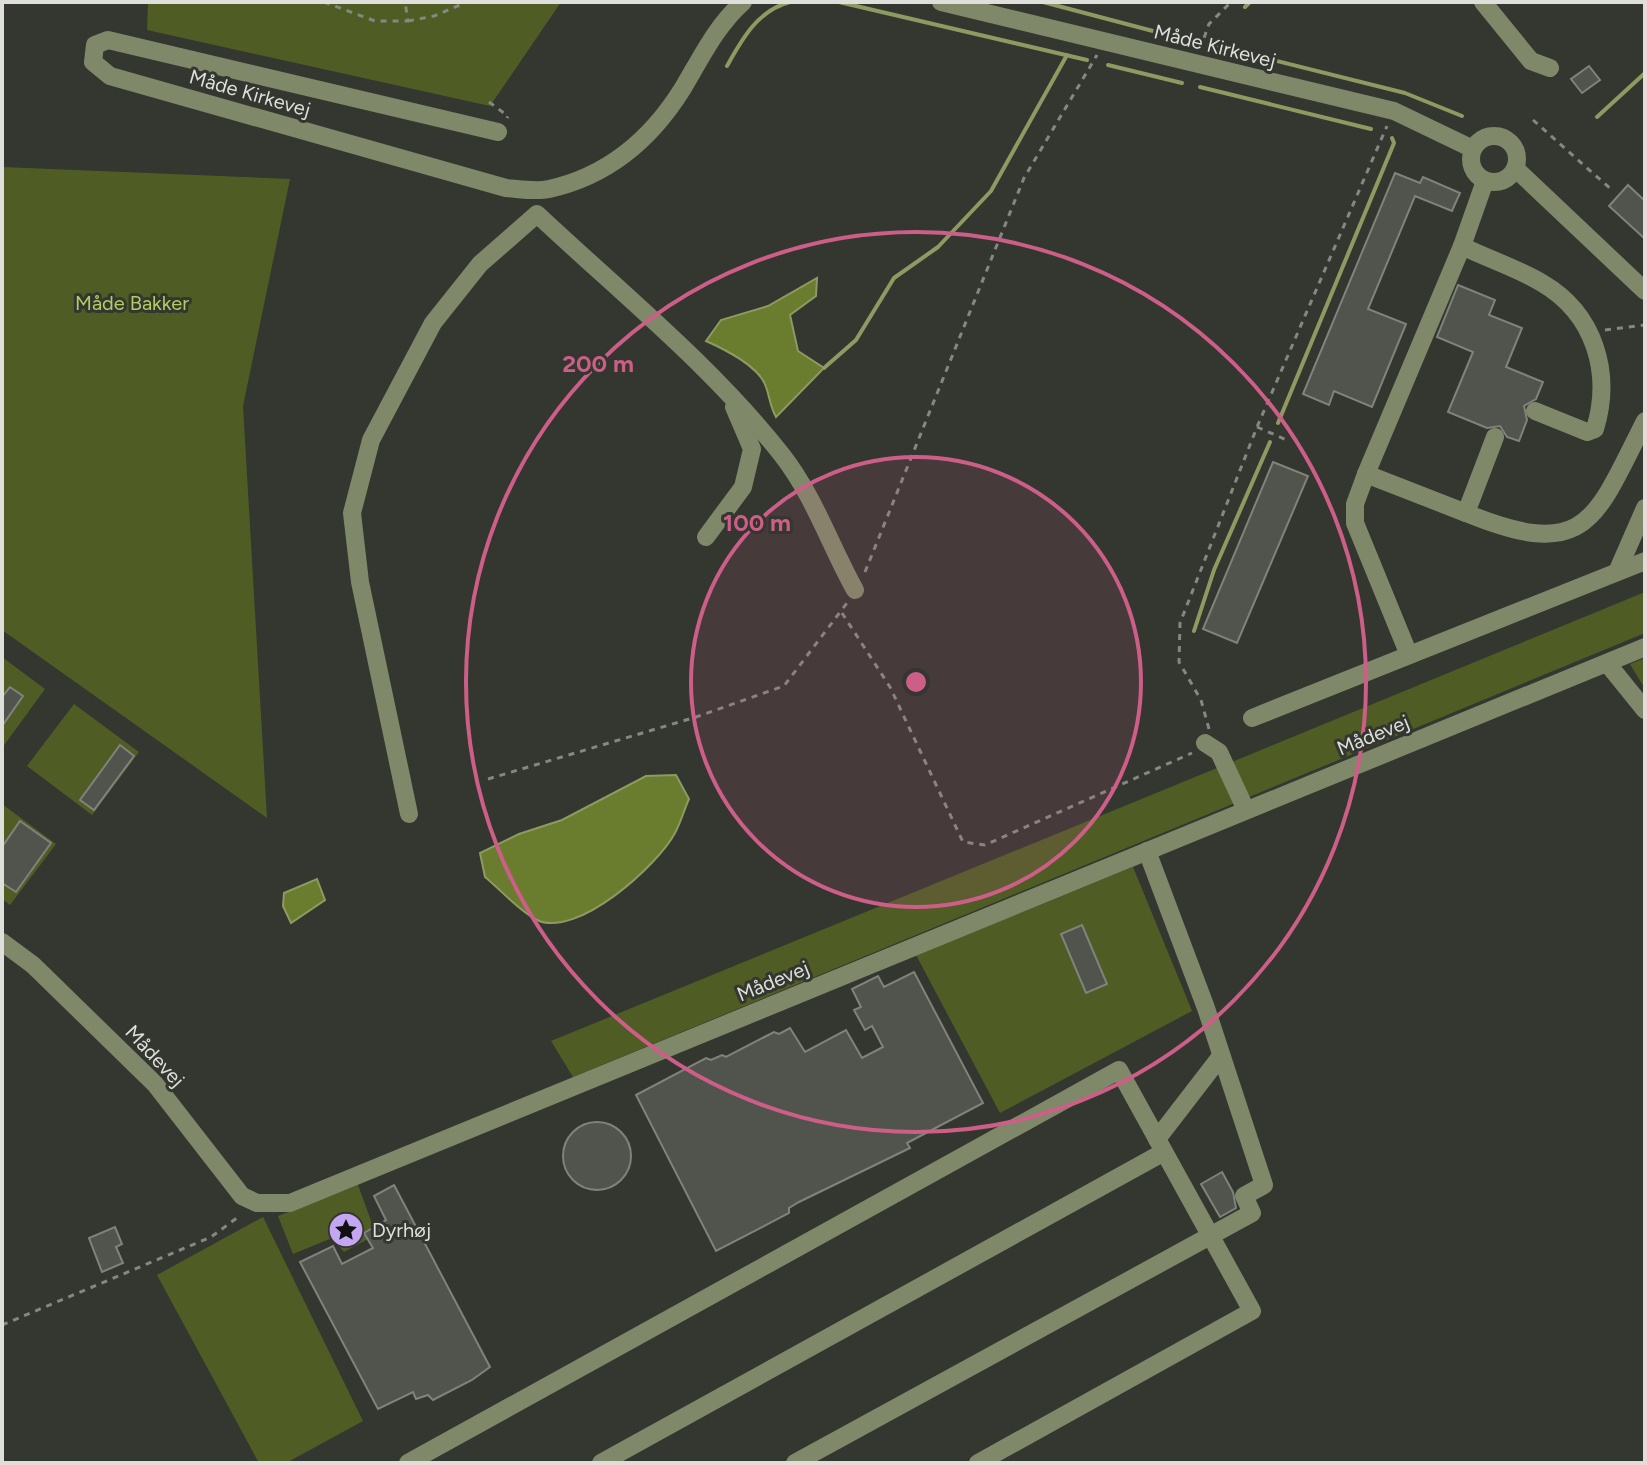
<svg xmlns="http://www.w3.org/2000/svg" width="1647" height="1465" font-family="Figtree,sans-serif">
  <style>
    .green { fill: #4f5d25 }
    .water { fill: #6a7c2e; stroke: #8d9a62; stroke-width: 2 }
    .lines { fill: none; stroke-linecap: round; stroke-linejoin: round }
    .stream { stroke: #8d9a62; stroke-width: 4 }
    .building { fill: #51534d; stroke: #80827b; stroke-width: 2 }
    .path { stroke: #858782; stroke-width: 3; stroke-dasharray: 6 6; stroke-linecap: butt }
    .minor { stroke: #7f8868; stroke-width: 18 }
    .ring { fill: none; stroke: #cc5e88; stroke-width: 4 }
    .labels { text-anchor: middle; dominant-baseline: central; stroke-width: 6; stroke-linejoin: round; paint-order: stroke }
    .street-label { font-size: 20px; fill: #dedfdb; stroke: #343630 }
    .park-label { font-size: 20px; fill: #b2cc62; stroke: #343630 }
    .poi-label { font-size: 20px; fill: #dedfdb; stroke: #343630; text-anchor: start }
    .centre { fill: #cc5e88; stroke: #343630; stroke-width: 4 }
    .ring-label { font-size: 24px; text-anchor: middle; font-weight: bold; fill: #cc5e88; stroke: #343630; stroke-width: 6; stroke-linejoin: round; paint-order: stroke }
  </style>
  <rect width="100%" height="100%" fill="#343630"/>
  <!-- green -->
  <g class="green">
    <path d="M 148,2 L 561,2 L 490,106 L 147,30 Z"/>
    <path d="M 2,167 L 290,179 L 243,406 L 267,818 L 2,630 Z"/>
    <path d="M 1645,592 L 1645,633 L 1249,797 L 1232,762 Z"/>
    <path d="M 2,657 L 45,689 L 2,748 Z"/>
    <path d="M 1645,658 L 1645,689 L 1630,664 Z"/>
    <path d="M 74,704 L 139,752 L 92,815 L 27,766 Z"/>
    <path d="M 1217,768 L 1235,803 L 573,1077 L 551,1041 Z"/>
    <path d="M 2,804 L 56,844 L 10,905 L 2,899 Z"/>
    <path d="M 1133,867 L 1192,1011 L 1000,1113 L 916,955 Z"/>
    <path d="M 358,1185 L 374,1229 L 364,1233 L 368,1239 L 344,1252 L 332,1238 L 293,1254 L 278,1216 Z"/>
    <path d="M 263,1217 L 363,1421 L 286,1463 L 259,1463 L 157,1275 Z"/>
  </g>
  <!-- water -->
  <g class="water">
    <path d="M 817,278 L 816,296 L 790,315 L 798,351 L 824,368 L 776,417 C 770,406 770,398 766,387 C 760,367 724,349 706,341 L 721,320 L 768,306 Z"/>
    <path d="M 676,775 L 689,799 C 684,810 681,822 675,833 C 658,865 577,939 537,920 C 519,911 501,890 485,877 L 480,853 L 519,834 L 562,820 L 646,776 Z"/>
    <path d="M 317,879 L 325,900 L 291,923 L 283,906 L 284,893 Z"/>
  </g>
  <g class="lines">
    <!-- stream -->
    <g class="stream">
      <path d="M 839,2 L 1087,60"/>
      <path d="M 1043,2 L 1187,40"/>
      <path d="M 1245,7 L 1250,2"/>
      <path d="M 1213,45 L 1405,93 L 1462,116"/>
      <path d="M 1108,65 L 1182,83"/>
      <path d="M 727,66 C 742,39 758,10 790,2"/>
      <path d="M 1200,87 L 1371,129"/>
      <path d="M 1597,117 L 1645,73"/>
      <path d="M 824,368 L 856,340 L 894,278 L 938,247 L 991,191 L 1067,55"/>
      <path d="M 1278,423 L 1394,143 L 1392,138"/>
      <path d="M 1194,631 L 1214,570 L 1270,442"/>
    </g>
  </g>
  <!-- building -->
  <g class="building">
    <path d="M 1589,66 L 1600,80 L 1582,93 L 1571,79 Z"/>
    <path d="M 1395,173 L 1420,183 L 1423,177 L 1460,193 L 1452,211 L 1415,196 L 1368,309 L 1406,324 L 1372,407 L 1334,391 L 1329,405 L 1303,394 Z"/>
    <path d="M 1628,185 L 1645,201 L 1645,239 L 1609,206 Z"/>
    <path d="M 1458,285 L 1495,300 L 1489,315 L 1522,328 L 1506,367 L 1543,382 L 1536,399 L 1524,406 L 1527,420 L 1519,441 L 1507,437 L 1500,426 L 1487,428 L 1448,412 L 1473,352 L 1437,337 Z"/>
    <path d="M 1273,462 L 1308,476 L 1237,643 L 1203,629 Z"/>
    <path d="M 10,687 L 23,696 L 2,726 L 2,697 Z"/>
    <path d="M 120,745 L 134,756 L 94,810 L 80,800 Z"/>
    <path d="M 20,821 L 51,843 L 16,892 L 2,883 L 2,847 Z"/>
    <path d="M 1082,925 L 1107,984 L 1086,993 L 1061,934 Z"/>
    <path d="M 914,972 L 983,1103 L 907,1143 L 910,1148 L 799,1202 L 789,1208 L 789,1213 L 716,1251 L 636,1095 L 706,1058 L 711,1060 L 722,1055 L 726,1057 L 774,1032 L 779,1034 L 790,1028 L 805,1052 L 846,1030 L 862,1058 L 883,1047 L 872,1026 L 865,1030 L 854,1010 L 861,1007 L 852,989 L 878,976 L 884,987 Z"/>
    <circle cx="597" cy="1156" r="34"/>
    <path d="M 1222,1172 L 1233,1192 L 1236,1208 L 1220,1217 L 1201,1184 Z"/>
    <path d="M 394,1185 L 490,1367 L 472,1380 L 433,1400 L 428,1395 L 416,1399 L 413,1392 L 378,1409 L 300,1262 L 333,1246 L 342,1264 L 373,1248 L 364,1233 L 386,1220 L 374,1196 Z"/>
    <path d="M 115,1227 L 122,1244 L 116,1247 L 123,1263 L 102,1272 L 89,1238 Z"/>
  </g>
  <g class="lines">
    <!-- path -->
    <g class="path">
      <path d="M 324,2 L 375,21 L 408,21 L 405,2"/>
      <path d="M 408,21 L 434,16 L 467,2"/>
      <path d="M 1200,49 L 1209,24 L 1231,2"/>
      <path d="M 489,102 L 508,116 L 507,118"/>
      <path d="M 1533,120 L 1613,191"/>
      <path d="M 1605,330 L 1645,325"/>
      <path d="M 1257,427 L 1289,441"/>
      <path d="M 865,572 L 1024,178 L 1097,55"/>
      <path d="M 842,613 L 890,687 L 963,842 L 985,845 L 1192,753"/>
      <path d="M 1209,729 L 1201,700 L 1179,662 L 1180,623 L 1257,427 L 1387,126"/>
      <path d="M 488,779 L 696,717 L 784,686 L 847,603"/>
      <path d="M 2,1325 L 211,1237 L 241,1215"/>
    </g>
    <!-- minor -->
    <g class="minor">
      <path d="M 941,2 L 1394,111 L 1473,149"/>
      <path d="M 1483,2 L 1531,61 L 1550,68"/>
      <path d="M 498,132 L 108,40 L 95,45 L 93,62 L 110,76 L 506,188 C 520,189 536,192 549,189 C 608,176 652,138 683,88 C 701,58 716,26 743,2"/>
      <circle cx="1494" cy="159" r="23"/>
      <path d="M 1516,169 L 1645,291"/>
      <path d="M 1485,181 L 1462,246 L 1366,474 L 1466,513 L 1495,437"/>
      <path d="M 1462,246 C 1488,259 1517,268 1542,283 C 1595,314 1612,373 1595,429 L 1587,432 L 1535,411"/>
      <path d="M 1366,474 L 1355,504 L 1355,523 L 1409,655"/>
      <path d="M 1466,513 C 1588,563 1595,519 1645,421"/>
      <path d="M 706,537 L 743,487 L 752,449 L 734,407"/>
      <path d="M 1617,572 L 1645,508"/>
      <path d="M 1607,663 L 1645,710"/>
      <path d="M 1252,718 L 1645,561"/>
      <path d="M 1205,743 L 1219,752 L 1246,810"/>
      <path d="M 409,814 L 360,582 L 352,513 L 371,440 L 433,323 L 480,264 L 537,214 C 620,292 712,366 782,455 C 814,496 830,545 855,590"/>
      <path d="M 2,942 L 33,965 L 155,1084 L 242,1196 L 257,1203 L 290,1203 L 1645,647"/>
      <path d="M 1157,1139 L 1221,1056"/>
      <path d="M 408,1463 L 1119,1070 L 1252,1311 L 978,1463"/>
      <path d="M 601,1463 L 1164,1152"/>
      <path d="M 795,1463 L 1252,1213 L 1244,1196 L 1264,1185 L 1206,1008 L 1147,851"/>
    </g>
  </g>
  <!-- distance rings -->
  <circle cx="916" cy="682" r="225" fill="#cc5e88" fill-opacity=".12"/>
  <g class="ring">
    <circle cx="916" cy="682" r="225"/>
    <circle cx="916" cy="682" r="450"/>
  </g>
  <!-- icons -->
  <defs>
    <symbol id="sight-disc" viewBox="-11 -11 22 22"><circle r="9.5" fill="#c3a7f2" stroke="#343630"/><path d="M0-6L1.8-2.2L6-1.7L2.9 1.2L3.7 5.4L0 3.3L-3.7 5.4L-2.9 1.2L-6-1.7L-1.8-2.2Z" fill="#111"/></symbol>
  </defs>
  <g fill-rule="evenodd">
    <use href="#sight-disc" x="326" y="1210" width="40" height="40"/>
  </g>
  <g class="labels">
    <!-- street labels -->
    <g class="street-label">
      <text transform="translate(1215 46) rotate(14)">Måde Kirkevej</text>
      <text transform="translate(250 93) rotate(16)">Måde Kirkevej</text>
      <text transform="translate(1373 735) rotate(-22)">Mådevej</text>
      <text transform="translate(773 981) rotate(-22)">Mådevej</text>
      <text transform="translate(155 1056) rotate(47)">Mådevej</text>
    </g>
    <!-- park labels -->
    <g class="park-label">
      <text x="132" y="303">Måde Bakker</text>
    </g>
    <!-- poi labels -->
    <g class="poi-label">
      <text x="372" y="1230">Dyrhøj</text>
    </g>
  </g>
  <circle cx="916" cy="682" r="12" class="centre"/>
  <g class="ring-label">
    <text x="598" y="372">200 m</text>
    <text x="757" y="531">100 m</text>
  </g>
  <!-- border -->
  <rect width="1647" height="1465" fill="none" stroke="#dedfdb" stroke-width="8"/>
</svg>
